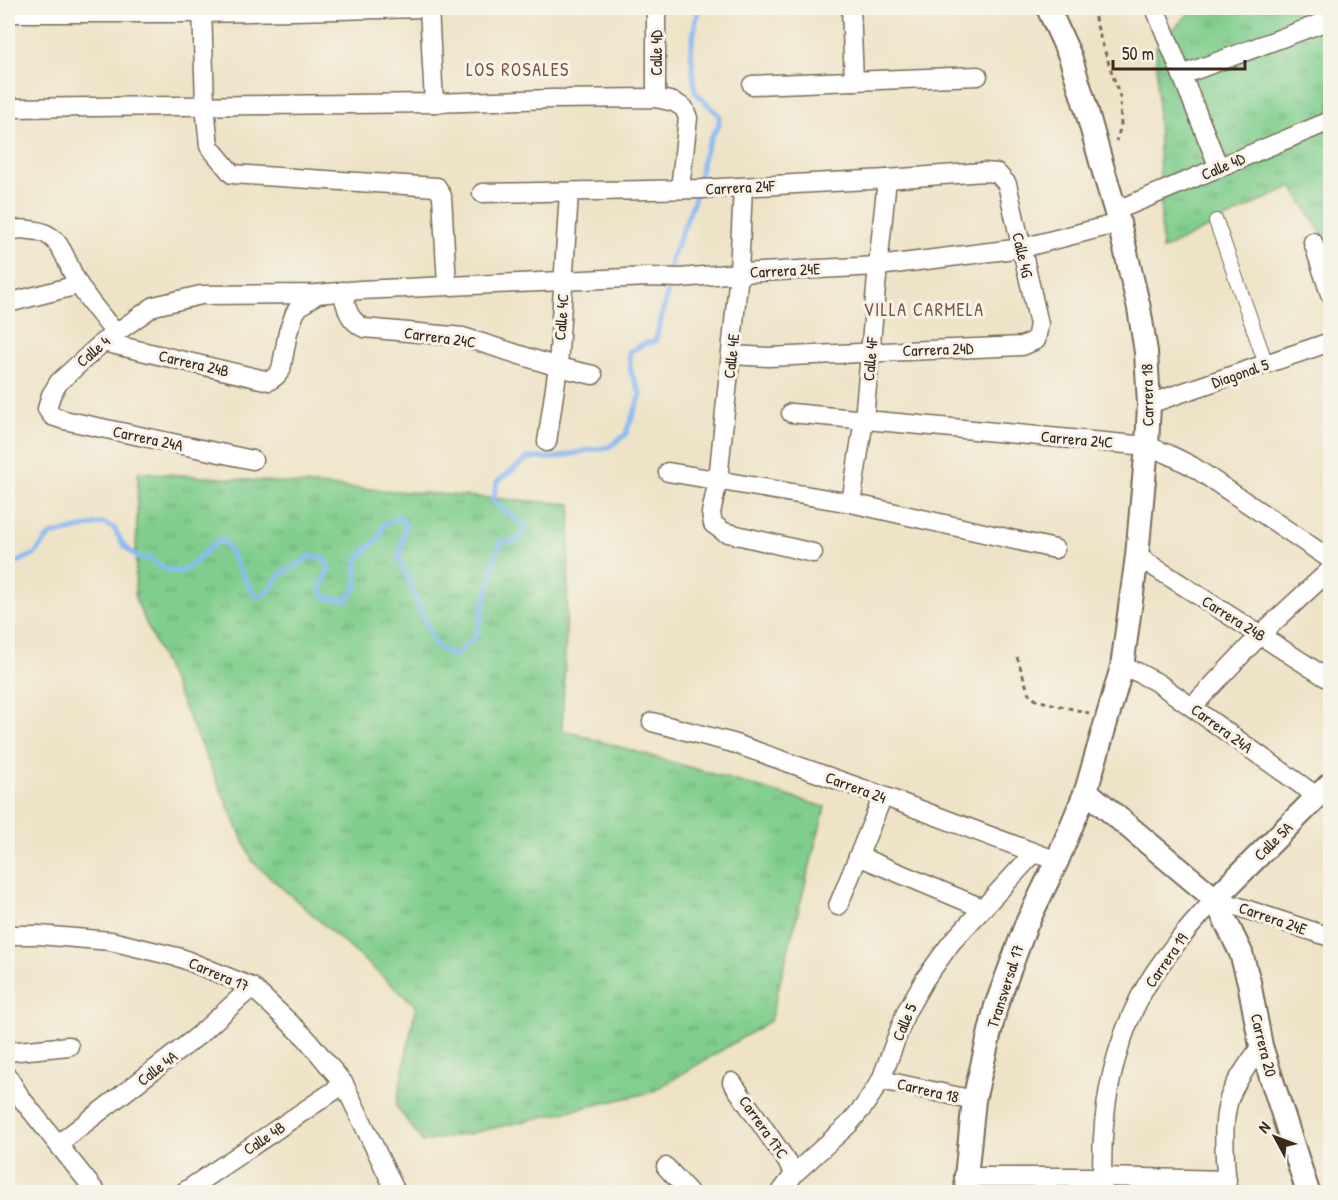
<svg xmlns="http://www.w3.org/2000/svg" width="1338" height="1200" font-family="'Patrick Hand',sans-serif">
  <style>
    .grass { fill: url(#grass-tufts); stroke: #5e7c56; stroke-width: 1.5 }
    .lines { fill: none; stroke-linecap: round; stroke-linejoin: round }
    .stream { stroke: #8abaf5; stroke-width: 5 }
    .pedestrian-casing { stroke: #7a6b59; stroke-width: 16 }
    .minor-casing { stroke: #7a6b59; stroke-width: 21 }
    .tertiary-casing { stroke: #7a6b59; stroke-width: 26 }
    .path { stroke: #7a6b59; stroke-width: 3; stroke-dasharray: 4.5 4.5; stroke-linecap: butt }
    .pedestrian { stroke: #fff; stroke-width: 14 }
    .minor { stroke: #fff; stroke-width: 18 }
    .tertiary { stroke: #fff; stroke-width: 22 }
    .labels { text-anchor: middle; dominant-baseline: central; stroke-width: 6; stroke-linejoin: round; paint-order: stroke }
    .street-label { font-size: 16px; fill: #3b2a1e; stroke: #f7f3e8 }
    .neighbourhood-label { font-size: 18px; letter-spacing: 1.5px; fill: #7b5544; stroke: #f7f3e8 }
  </style>
  <defs>
    <pattern id="grass-tufts" width="24" height="20" patternUnits="userSpaceOnUse" patternTransform="scale(1.5)"><rect width="24" height="20" fill="#80ce8d"/><path d="M3 7l-1-3M5 7V3M7 7l1-3M15 17l-1-3M17 17v-4M19 17l1-3" fill="none" stroke="#6aa773"/></pattern>
  </defs>
  <rect width="100%" height="100%" fill="#f7f3e8"/>
  <filter id="ink" filterUnits="userSpaceOnUse"><feTurbulence type="fractalNoise" baseFrequency=".0167" numOctaves="2"/><feDisplacementMap in="SourceGraphic" scale="12" xChannelSelector="R" yChannelSelector="G"/><feConvolveMatrix kernelMatrix="1 2 1 2 8 2 1 2 1" color-interpolation-filters="sRGB"/></filter>
  <filter id="wash" filterUnits="userSpaceOnUse"><feTurbulence type="fractalNoise" baseFrequency=".008" numOctaves="4" result="noise"/><feDisplacementMap in="SourceGraphic" scale="24" xChannelSelector="R" yChannelSelector="G"/><feGaussianBlur stdDeviation="1.35" result="paint"/><feColorMatrix in="noise" values="0 0 0 0 0 0 0 0 0 0 0 0 0 0 0 0 0 1.4 0 .05"/><feComposite in="paint" operator="in"/></filter>
  <g filter="url(#wash)">
    <rect width="100%" height="100%" fill="#eee3c6"/>
    <!-- grass -->
    <g class="grass">
      <path d="M 1195,8 L 1330,8 L 1330,247 L 1292,186 L 1162,250 L 1156,46 Z"/>
      <path d="M 138,472 L 571,504 L 562,730 L 825,807 L 770,1021 L 652,1092 L 468,1134 L 423,1142 L 396,1106 L 416,1006 L 253,862 L 135,598 Z"/>
    </g>
    <g class="lines">
      <!-- stream -->
      <path class="stream" d="M 8,566 L 35,554 L 50,535 L 103,523 L 114,528 L 124,546 L 137,557 L 148,558 L 165,569 L 180,572 L 193,564 L 213,544 L 222,539 C 235,558 243,579 256,597 L 266,593 L 280,575 L 311,556 L 326,559 L 329,569 L 320,589 L 327,598 L 347,600 L 357,586 L 357,561 L 367,549 L 378,540 L 383,525 L 399,517 L 406,525 L 399,557 L 435,645 L 454,657 L 476,636 L 500,542 L 517,541 L 527,526 L 511,516 L 493,501 L 497,482 L 528,458 L 555,458 L 584,451 L 609,447 L 625,435 L 641,395 L 631,372 L 629,352 L 645,343 L 655,342 L 667,295 L 671,260 L 694,201 L 704,155 L 711,137 L 719,125 L 719,115 L 695,92 L 691,50 L 698,8"/>
    </g>
  </g>
  <g filter="url(#ink)">
    <g class="lines">
      <defs>
        <path id="pedestrian" d="M 1216,221 L 1266,364"/>
        <g id="minor">
          <path d="M 202,8 L 205,105 L 209,146 L 232,174 L 437,187 L 442,196 L 447,285"/>
          <path d="M 429,8 L 434,103"/>
          <path d="M 656,8 L 656,98"/>
          <path d="M 851,8 L 854,81"/>
          <path d="M 1155,8 L 1219,168"/>
          <path d="M 8,13 L 202,13 L 425,8"/>
          <path d="M 1182,75 L 1330,20"/>
          <path d="M 752,85 L 978,76"/>
          <path d="M 8,108 L 434,103 L 551,99 L 656,98 L 674,102 L 684,108 L 688,118 L 680,189"/>
          <path d="M 743,187 L 739,273 L 718,480 L 711,513 L 713,524 L 724,532 L 813,553"/>
          <path d="M 482,193 L 702,189 L 887,179 L 984,172 L 997,173 L 1007,184 L 1039,324 L 1036,340 L 1022,346 L 768,357 L 731,355"/>
          <path d="M 1115,211 L 1330,121"/>
          <path d="M 8,232 C 14,229 23,229 30,230 C 64,232 64,262 79,285 C 89,302 103,317 115,333"/>
          <path d="M 1313,242 L 1330,294"/>
          <path d="M 342,291 C 347,308 347,319 364,328 L 463,337 L 558,367 L 593,375"/>
          <path d="M 8,303 L 78,285"/>
          <path d="M 103,342 L 269,381 L 276,376 L 281,370 L 288,332 L 295,313 L 299,307 L 317,294"/>
          <path d="M 1149,404 L 1330,342"/>
          <path d="M 791,413 L 1147,446 L 1168,454 L 1192,466 L 1330,559"/>
          <path d="M 547,442 L 558,367 L 569,192"/>
          <path d="M 253,460 L 64,420 L 52,416 L 47,409 L 51,395 L 59,382 L 103,342 L 154,306 L 201,295 L 317,294 L 360,290 L 649,277 L 680,278 L 739,273 L 878,266 L 1022,248 L 1119,223"/>
          <path d="M 668,472 L 851,503 L 1055,549"/>
          <path d="M 851,503 L 864,419 L 878,266 L 887,179"/>
          <path d="M 1137,556 L 1330,680"/>
          <path d="M 1122,667 L 1137,672 L 1158,683 L 1318,797"/>
          <path d="M 1192,707 L 1261,634 L 1330,570"/>
          <path d="M 652,722 L 733,743 L 883,796 L 1057,861"/>
          <path d="M 858,856 L 982,908"/>
          <path d="M 838,906 L 883,796"/>
          <path d="M 8,935 L 39,935 L 111,941 L 181,958 L 252,987 L 306,1038 L 344,1084 L 396,1192"/>
          <path d="M 8,1052 L 69,1046"/>
          <path d="M 8,1077 L 21,1098 L 96,1192"/>
          <path d="M 881,1080 L 974,1100"/>
          <path d="M 732,1082 L 795,1173"/>
          <path d="M 58,1144 L 199,1035 L 252,987"/>
          <path d="M 666,1167 L 689,1192"/>
          <path d="M 966,1177 L 1102,1177 L 1227,1180"/>
          <path d="M 184,1192 L 344,1084"/>
          <path d="M 781,1192 L 795,1173 L 848,1125 L 864,1106 L 881,1080 L 906,1012 L 925,979 L 951,943 L 1034,853"/>
          <path d="M 1103,1192 C 1099,1125 1109,1058 1140,997 C 1158,962 1189,927 1215,899 L 1330,937"/>
          <path d="M 1227,1192 C 1226,1164 1221,1131 1228,1103 C 1232,1085 1251,1061 1261,1046"/>
        </g>
        <g id="tertiary">
          <path d="M 1086,791 L 1215,899 L 1241,953 L 1249,982 L 1261,1046 L 1308,1192"/>
          <path d="M 1215,899 L 1330,784"/>
          <path d="M 967,1192 L 966,1177 L 974,1100 L 996,1006 L 1026,925 L 1057,861 L 1086,791 L 1122,667 L 1137,556 L 1147,446 L 1149,404 L 1146,352 L 1139,308 L 1119,223 L 1103,169 L 1086,108 L 1070,56 L 1048,8"/>
        </g>
      </defs>
      <!-- pedestrian casing -->
      <use href="#pedestrian" class="pedestrian-casing"/>
      <!-- minor casing -->
      <use href="#minor" class="minor-casing"/>
      <!-- tertiary casing -->
      <use href="#tertiary" class="tertiary-casing"/>
      <!-- path -->
      <g class="path">
        <path d="M 1095,8 L 1095,19 L 1101,40 L 1120,97 L 1121,126 L 1116,141"/>
        <path d="M 1017,657 L 1029,694 L 1036,700 L 1089,713"/>
      </g>
      <!-- pedestrian -->
      <use href="#pedestrian" class="pedestrian"/>
      <!-- minor -->
      <use href="#minor" class="minor"/>
      <!-- tertiary -->
      <use href="#tertiary" class="tertiary"/>
    </g>
  </g>
  <g class="labels">
    <!-- street labels -->
    <g class="street-label">
      <text transform="translate(656 53) rotate(-90)">Calle 4D</text>
      <text transform="translate(1223 166) rotate(-23)">Calle 4D</text>
      <text transform="translate(740 187) rotate(-3)">Carrera 24F</text>
      <text transform="translate(1023 255) rotate(77)">Calle 4G</text>
      <text transform="translate(785 270) rotate(-3)">Carrera 24E</text>
      <text transform="translate(561 317) rotate(-86)">Calle 4C</text>
      <text transform="translate(440 337) rotate(8)">Carrera 24C</text>
      <text transform="translate(938 349) rotate(-2)">Carrera 24D</text>
      <text transform="translate(93 351) rotate(-41)">Calle 4</text>
      <text transform="translate(731 356) rotate(-84)">Calle 4E</text>
      <text transform="translate(870 359) rotate(-85)">Calle 4F</text>
      <text transform="translate(194 363) rotate(13)">Carrera 24B</text>
      <text transform="translate(1240 373) rotate(-19)">Diagonal 5</text>
      <text transform="translate(1147 395) rotate(-91)">Carrera 18</text>
      <text transform="translate(148 438) rotate(12)">Carrera 24A</text>
      <text transform="translate(1077 439) rotate(5)">Carrera 24C</text>
      <text transform="translate(1234 618) rotate(32)">Carrera 24B</text>
      <text transform="translate(1222 728) rotate(36)">Carrera 24A</text>
      <text transform="translate(856 787) rotate(20)">Carrera 24</text>
      <text transform="translate(1273 841) rotate(-45)">Calle 5A</text>
      <text transform="translate(1273 918) rotate(19)">Carrera 24E</text>
      <text transform="translate(1166 960) rotate(-55)">Carrera 19</text>
      <text transform="translate(219 974) rotate(23)">Carrera 17</text>
      <text transform="translate(1005 986) rotate(-72)">Transversal 17</text>
      <text transform="translate(904 1022) rotate(-67)">Calle 5</text>
      <text transform="translate(1264 1045) rotate(76)">Carrera 20</text>
      <text transform="translate(157 1068) rotate(-38)">Calle 4A</text>
      <text transform="translate(928 1090) rotate(13)">Carrera 18</text>
      <text transform="translate(764 1127) rotate(55)">Carrera 17C</text>
      <text transform="translate(264 1138) rotate(-34)">Calle 4B</text>
    </g>
    <!-- neighbourhood labels -->
    <g class="neighbourhood-label">
      <text x="518" y="69">LOS ROSALES</text>
      <text x="924" y="309">VILLA CARMELA</text>
    </g>
  </g>
  <!-- margin -->
  <rect width="1338" height="1200" fill="none" stroke="#f7f3e8" stroke-width="30"/>
  <!-- north arrow -->
  <g transform="translate(1275 1137) rotate(311)" stroke="#f7f3e8" stroke-width="4.5" paint-order="stroke">
  <path d="M0-4.5L10 22L0 15L-10 22Z" fill="#3b2a1e"/>
  <text y="-9" font-size="16" font-weight="bold" text-anchor="middle" fill="#3b2a1e">N</text>
  </g>
  <!-- scale -->
  <path d="M1113 60v9h132v-9" fill="none" stroke="#3b2a1e" stroke-width="3"/>
  <text x="1122" y="60" font-size="18" fill="#3b2a1e" stroke="#f7f3e8" stroke-width="4.5" paint-order="stroke">50 m</text>
</svg>
